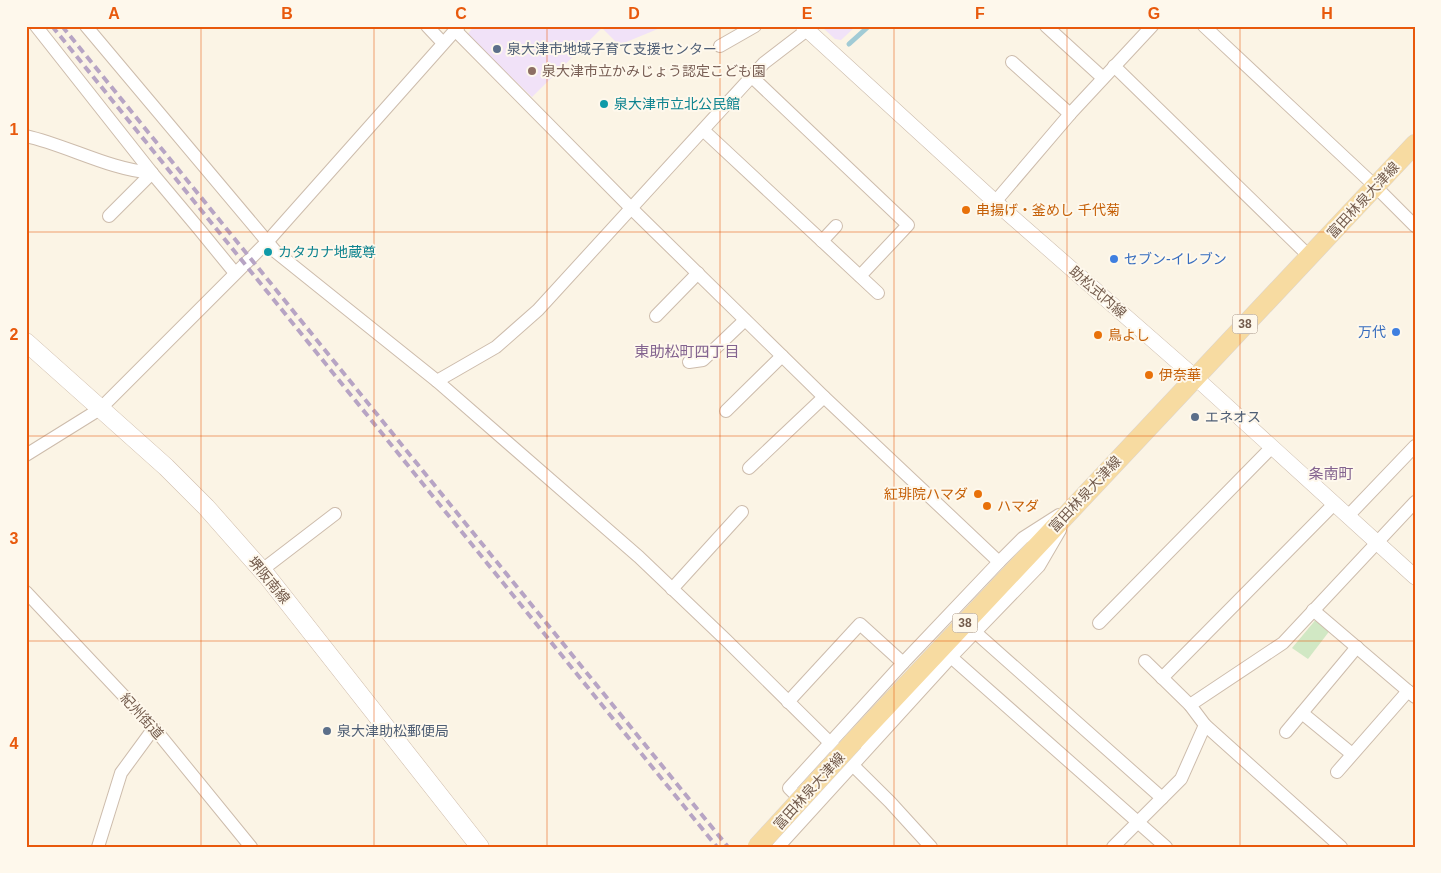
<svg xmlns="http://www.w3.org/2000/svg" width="1441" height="873" font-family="Arial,'Noto Sans JP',sans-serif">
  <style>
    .education { fill: #f1e2f8 }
    .green { fill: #d1e8c4 }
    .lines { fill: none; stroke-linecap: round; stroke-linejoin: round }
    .stream { stroke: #a1cbd5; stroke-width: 5 }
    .minor-casing { stroke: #cdbcac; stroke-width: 14 }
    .tertiary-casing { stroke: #cdbcac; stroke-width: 16 }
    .secondary-casing { stroke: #cfbcaa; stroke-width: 19 }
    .primary-casing { stroke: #dbd4d0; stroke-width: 20 }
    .minor { stroke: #fff; stroke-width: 12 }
    .tertiary { stroke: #fff; stroke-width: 15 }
    .secondary { stroke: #fff; stroke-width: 18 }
    .primary { stroke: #f7dba1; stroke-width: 19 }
    .rail { stroke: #b7a4c4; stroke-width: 4; stroke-dasharray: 8 5; stroke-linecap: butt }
    .primary-bridge-casing { stroke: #dbd4d0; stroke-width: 20; stroke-linecap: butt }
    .primary-bridge { stroke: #f7dba1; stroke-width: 19 }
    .grid { fill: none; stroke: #e8590c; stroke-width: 1; stroke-opacity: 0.55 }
    .service-dot { fill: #5c6f8a; stroke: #fef8ec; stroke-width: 2 }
    .education-dot { fill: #8d6e63; stroke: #fef8ec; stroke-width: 2 }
    .culture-dot { fill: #0f9aa8; stroke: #fef8ec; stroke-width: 2 }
    .food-dot { fill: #e8710a; stroke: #fef8ec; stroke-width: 2 }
    .shop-dot { fill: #3f7fe0; stroke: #fef8ec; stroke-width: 2 }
    .labels { text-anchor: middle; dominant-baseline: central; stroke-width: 4; stroke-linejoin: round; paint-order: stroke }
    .shield { fill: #fef8ec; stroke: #9d8a7c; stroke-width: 1 }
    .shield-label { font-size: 12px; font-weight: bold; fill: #735b4c }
    .service-label { font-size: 14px; fill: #4e5e75; stroke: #fef8ec; text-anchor: start }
    .education-label { font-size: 14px; fill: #785e54; stroke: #fef8ec; text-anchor: start }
    .culture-label { font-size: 14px; fill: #0d838f; stroke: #fef8ec; text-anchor: start }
    .street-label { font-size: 14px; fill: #735b4c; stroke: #fef8ec }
    .food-label { font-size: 14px; fill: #c56008; stroke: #fef8ec; text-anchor: start }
    .shop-label { font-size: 14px; fill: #366cbe; stroke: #fef8ec; text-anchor: start }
    .neighbourhood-label { font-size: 15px; fill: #83638f; stroke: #fef8ec }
    .neatline { fill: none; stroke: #e8590c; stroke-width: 2 }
    .grid-label { font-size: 16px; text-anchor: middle; font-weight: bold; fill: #e8590c }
  </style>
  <rect width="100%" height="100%" fill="#fbf4e5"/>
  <!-- education -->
  <g class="education">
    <path d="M 474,26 L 665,26 L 619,45 L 602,28 L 532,97 L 467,35 Z"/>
    <path d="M 821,26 L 856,26 L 841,40 L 835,39 Z"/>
  </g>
  <!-- green -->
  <path class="green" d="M 1318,617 L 1331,629 L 1308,659 L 1292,648 Z"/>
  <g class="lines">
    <!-- stream -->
    <path class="stream" d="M 849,44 L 869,26"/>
    <defs>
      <g id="minor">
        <path d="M 36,26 L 152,173 L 199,229 L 235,273"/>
        <path d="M 86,26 L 276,252 L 437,381 L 639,557 L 725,639 L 890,802 L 931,847"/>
        <path d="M 427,26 L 443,43"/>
        <path d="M 1046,26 L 1103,78"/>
        <path d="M 1204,26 L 1375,186 L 1415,226"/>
        <path d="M 455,30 L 632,209 L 824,397 L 999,562"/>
        <path d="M 720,46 L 755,26"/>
        <path d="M 1012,62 L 1070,114"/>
        <path d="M 1114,66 L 1309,256"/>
        <path d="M 751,76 L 908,225 L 860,276"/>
        <path d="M 703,130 L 878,293"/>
        <path d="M 26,136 C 69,146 108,169 152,173"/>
        <path d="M 995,202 L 1070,114 L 1152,26"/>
        <path d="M 109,216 L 152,173"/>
        <path d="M 822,241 L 836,226"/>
        <path d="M 656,316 L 698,273"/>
        <path d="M 689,362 L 703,360 L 745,320"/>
        <path d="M 437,381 L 496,347 L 538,310 L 764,63 L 807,30"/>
        <path d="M 726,411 L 782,356"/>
        <path d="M 26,455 L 100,409 L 267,242 L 459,26"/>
        <path d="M 749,468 L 824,397"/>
        <path d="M 1348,516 L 1415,446"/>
        <path d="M 262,570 L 335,514"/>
        <path d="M 672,589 L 742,512"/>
        <path d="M 26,592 L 154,728 L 251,847"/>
        <path d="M 1313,610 L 1415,697"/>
        <path d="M 1099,623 L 1272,447"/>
        <path d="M 975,632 L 1162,798"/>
        <path d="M 951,657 L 1166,847"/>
        <path d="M 1145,661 L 1190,705 L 1205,725 L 1341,847"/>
        <path d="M 1162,678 L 1334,504"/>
        <path d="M 788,702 L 860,624 L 903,663"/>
        <path d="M 1190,705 L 1283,643 L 1415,502"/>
        <path d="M 1302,713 L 1352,754"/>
        <path d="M 1286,732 L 1357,647"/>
        <path d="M 1337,772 L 1408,691"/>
        <path d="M 805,804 L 789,788 L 903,663 L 999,562 L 1023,538 L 1059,515"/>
        <path d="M 98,847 L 121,773 L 154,728"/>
        <path d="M 778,847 L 951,657 L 1039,566 L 1060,530"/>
        <path d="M 1113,847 L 1181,779 L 1205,725"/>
      </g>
      <path id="tertiary" d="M 803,26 L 1003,209 L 1196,378 L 1415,577"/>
      <path id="secondary" d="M 26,342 L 166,467 L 206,507 L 267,576 L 480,847"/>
      <path id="primary" d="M 854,741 L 1415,144"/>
    </defs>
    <!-- minor casing -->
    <use href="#minor" class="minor-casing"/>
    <!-- tertiary casing -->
    <use href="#tertiary" class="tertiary-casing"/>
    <!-- secondary casing -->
    <use href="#secondary" class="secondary-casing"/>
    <!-- primary casing -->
    <use href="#primary" class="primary-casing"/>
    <!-- minor -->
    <use href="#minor" class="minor"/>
    <!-- tertiary -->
    <use href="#tertiary" class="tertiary"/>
    <!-- secondary -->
    <use href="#secondary" class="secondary"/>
    <!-- primary -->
    <use href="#primary" class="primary"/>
    <!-- rail -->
    <g class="rail">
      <path d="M 52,26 L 717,847"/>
      <path d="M 62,26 L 728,847"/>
    </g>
    <defs>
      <path id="primary-bridge" d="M 757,847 L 854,741"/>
    </defs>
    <!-- primary-bridge casing -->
    <use href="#primary-bridge" class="primary-bridge-casing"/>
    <!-- primary-bridge -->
    <use href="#primary-bridge" class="primary-bridge"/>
  </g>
  <!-- grid -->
  <path class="grid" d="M 201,26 L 201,847M 374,26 L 374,847M 547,26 L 547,847M 720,26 L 720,847M 894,26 L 894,847M 1067,26 L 1067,847M 1240,26 L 1240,847M 26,232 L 1415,232M 26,436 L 1415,436M 26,641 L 1415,641"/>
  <!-- markers -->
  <g class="service-dot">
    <circle cx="497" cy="49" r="5"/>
    <circle cx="1195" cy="417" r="5"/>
    <circle cx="327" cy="731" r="5"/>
  </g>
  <circle class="education-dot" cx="532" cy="71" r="5"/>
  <g class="culture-dot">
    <circle cx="604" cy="104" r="5"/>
    <circle cx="268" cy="252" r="5"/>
  </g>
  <g class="food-dot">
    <circle cx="966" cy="210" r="5"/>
    <circle cx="1098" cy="335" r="5"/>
    <circle cx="1149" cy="375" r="5"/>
    <circle cx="978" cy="494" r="5"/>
    <circle cx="987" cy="506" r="5"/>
  </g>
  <g class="shop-dot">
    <circle cx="1114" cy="259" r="5"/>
    <circle cx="1396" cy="332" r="5"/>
  </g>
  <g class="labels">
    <!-- shield labels -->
    <g class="shield">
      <rect x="1232.5" y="314.5" width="25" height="19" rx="4"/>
      <rect x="952.5" y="613.5" width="25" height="19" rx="4"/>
    </g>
    <g class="shield-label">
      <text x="1245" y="324">38</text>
      <text x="965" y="623">38</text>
    </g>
    <!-- service labels -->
    <g class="service-label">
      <text x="507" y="49">泉大津市地域子育て支援センター</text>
      <text x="1205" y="417">エネオス</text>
      <text x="337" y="731">泉大津助松郵便局</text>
    </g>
    <!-- education labels -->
    <g class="education-label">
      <text x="542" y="71">泉大津市立かみじょう認定こども園</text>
    </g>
    <!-- culture labels -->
    <g class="culture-label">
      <text x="614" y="104">泉大津市立北公民館</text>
      <text x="278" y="252">カタカナ地蔵尊</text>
    </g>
    <!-- street labels -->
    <g class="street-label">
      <text transform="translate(1363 200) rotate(-47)">富田林泉大津線</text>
      <text transform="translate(1098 292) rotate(41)">助松式内線</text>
      <text transform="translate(1085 494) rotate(-47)">富田林泉大津線</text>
      <text transform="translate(269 580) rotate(50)">堺阪南線</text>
      <text transform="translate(142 716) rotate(48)">紀州街道</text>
      <text transform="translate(809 791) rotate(-48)">富田林泉大津線</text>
    </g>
    <!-- food labels -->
    <g class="food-label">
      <text x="976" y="210">串揚げ・釜めし 千代菊</text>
      <text x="1108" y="335">鳥よし</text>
      <text x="1159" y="375">伊奈華</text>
      <text x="968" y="494" text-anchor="end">紅琲院ハマダ</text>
      <text x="997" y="506">ハマダ</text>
    </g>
    <!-- shop labels -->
    <g class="shop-label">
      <text x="1124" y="259">セブン-イレブン</text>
      <text x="1386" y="332" text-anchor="end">万代</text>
    </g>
    <!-- neighbourhood labels -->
    <g class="neighbourhood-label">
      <text x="687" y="351">東助松町四丁目</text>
      <text x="1331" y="473">条南町</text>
    </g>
  </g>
  <!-- border -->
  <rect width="1441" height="873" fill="none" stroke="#fef8ec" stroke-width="55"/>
  <rect x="28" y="28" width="1386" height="818" class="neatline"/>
  <g class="grid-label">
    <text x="114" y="19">A</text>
    <text x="287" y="19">B</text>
    <text x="461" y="19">C</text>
    <text x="634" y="19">D</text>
    <text x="807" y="19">E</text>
    <text x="980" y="19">F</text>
    <text x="1154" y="19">G</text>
    <text x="1327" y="19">H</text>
    <text x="14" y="135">1</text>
    <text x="14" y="340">2</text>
    <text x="14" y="544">3</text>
    <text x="14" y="749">4</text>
  </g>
</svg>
